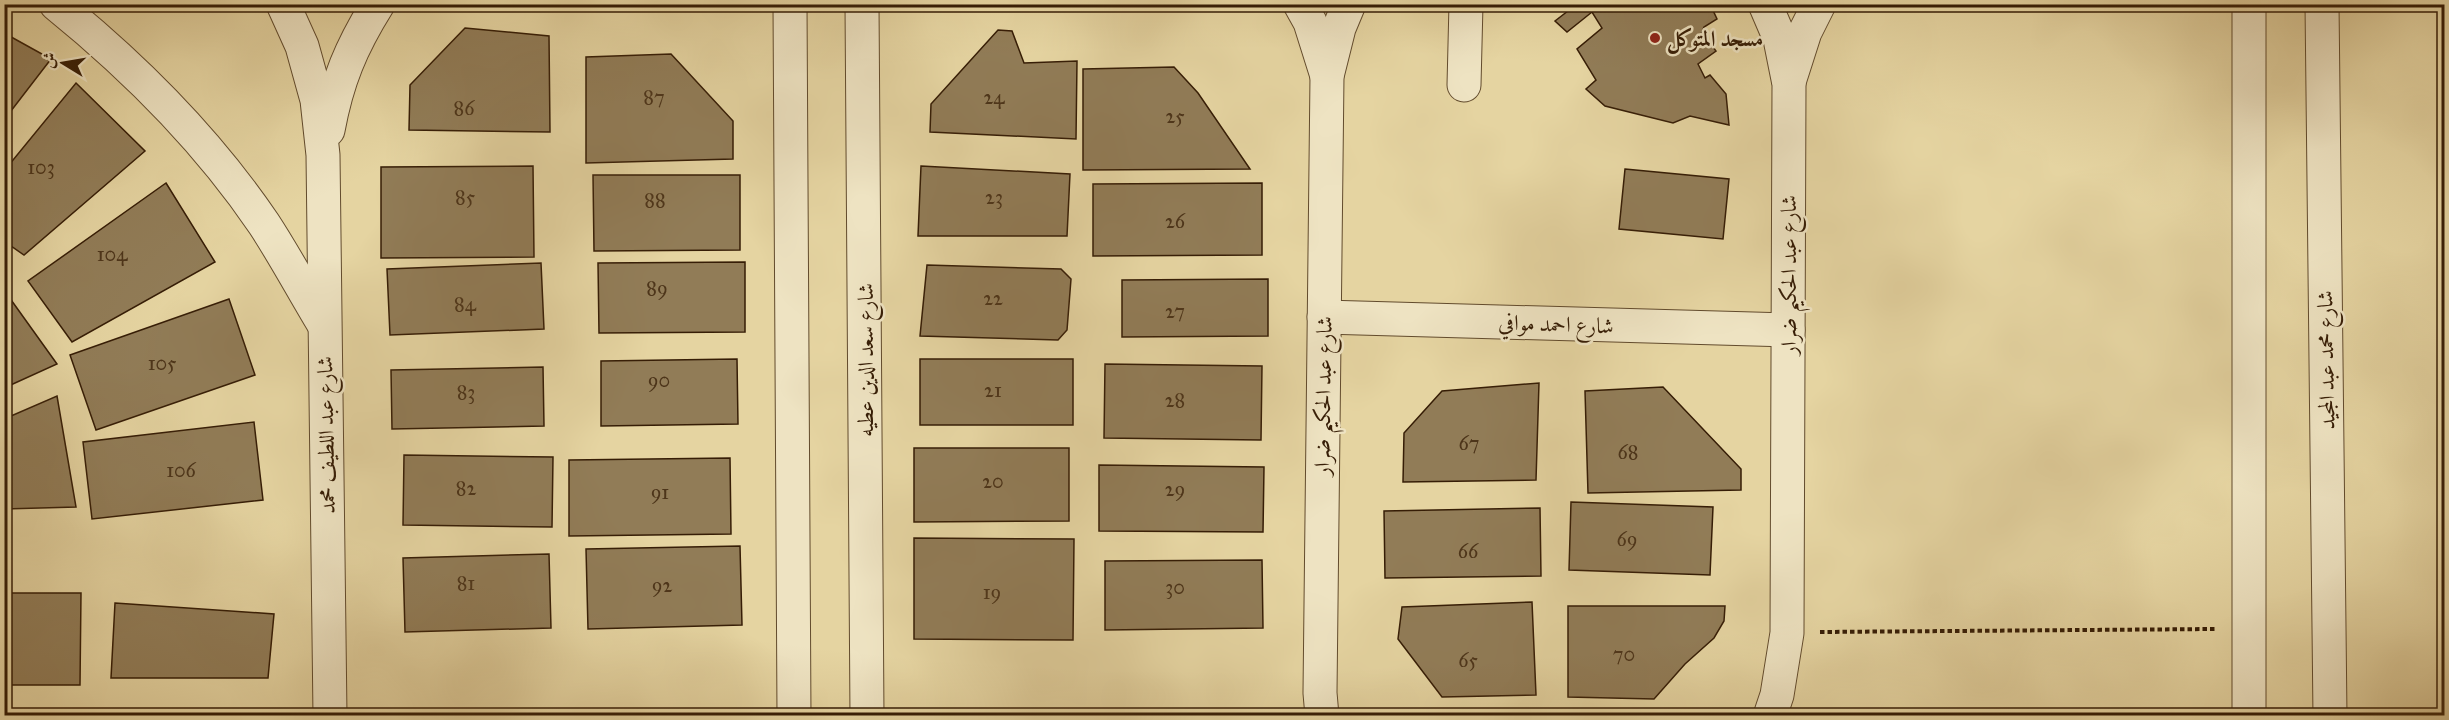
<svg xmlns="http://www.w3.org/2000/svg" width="2449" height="720" font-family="'IM FELL Great Primer',Amiri,serif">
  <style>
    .building { fill: #917c57; stroke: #361d06; stroke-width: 1.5 }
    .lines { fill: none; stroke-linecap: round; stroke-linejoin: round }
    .minor-casing { stroke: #624b2d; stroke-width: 35 }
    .path { stroke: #361d06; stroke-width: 4; stroke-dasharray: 4.5 3; stroke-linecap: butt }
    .minor { stroke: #eee3c2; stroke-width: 33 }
    .poi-dot { fill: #8f2418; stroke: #eee3c2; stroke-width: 2 }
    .labels { text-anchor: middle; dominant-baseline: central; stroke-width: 5; stroke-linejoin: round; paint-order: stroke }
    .number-label { font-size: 20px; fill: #4d351a }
    .poi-label { font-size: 22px; font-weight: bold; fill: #361d06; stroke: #eee3c2; text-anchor: start }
    .street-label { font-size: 22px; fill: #361d06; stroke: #eee3c2 }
  </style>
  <rect width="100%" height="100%" fill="#e5d4a1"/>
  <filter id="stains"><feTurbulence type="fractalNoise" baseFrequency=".00333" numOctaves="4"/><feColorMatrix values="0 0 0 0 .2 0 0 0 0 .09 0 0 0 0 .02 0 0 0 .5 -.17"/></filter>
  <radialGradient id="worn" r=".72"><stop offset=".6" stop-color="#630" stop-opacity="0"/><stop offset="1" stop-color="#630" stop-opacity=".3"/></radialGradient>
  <!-- building -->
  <g class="building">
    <path d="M 1577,4 L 1710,4 L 1717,19 L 1704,27 L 1695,48 L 1710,43 L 1716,51 L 1698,64 L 1705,78 L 1710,75 L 1726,94 L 1729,125 L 1690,116 L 1673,123 L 1605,106 L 1586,89 L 1596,80 L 1577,49 L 1602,28 L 1592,12 L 1567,32 L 1555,21 Z"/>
    <path d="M 465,28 L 549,36 L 550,132 L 409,130 L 410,85 Z"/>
    <path d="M 998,30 L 1012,31 L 1024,63 L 1077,61 L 1076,139 L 930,132 L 931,104 Z"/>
    <path d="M 4,33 L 51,59 L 4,120 Z"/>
    <path d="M 671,54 L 733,121 L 733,159 L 586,163 L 586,57 Z"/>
    <path d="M 1174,67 L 1198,93 L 1250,169 L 1083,170 L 1083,69 Z"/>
    <path d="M 76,83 L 145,151 L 24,255 L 4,241 L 4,171 Z"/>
    <path d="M 533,166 L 534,257 L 381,258 L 381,167 Z"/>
    <path d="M 921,166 L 1070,174 L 1067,236 L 918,236 Z"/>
    <path d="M 1625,169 L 1729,179 L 1723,239 L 1619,229 Z"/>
    <path d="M 593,175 L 740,175 L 740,250 L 594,251 Z"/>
    <path d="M 166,183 L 215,262 L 72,342 L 28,281 Z"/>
    <path d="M 1262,183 L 1262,255 L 1093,256 L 1093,184 Z"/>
    <path d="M 745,262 L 745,332 L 599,333 L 598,263 Z"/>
    <path d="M 541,263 L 544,329 L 390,335 L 387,269 Z"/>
    <path d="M 927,265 L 1061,269 L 1071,279 L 1067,330 L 1058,340 L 920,336 Z"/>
    <path d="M 1268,279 L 1268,336 L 1122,337 L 1122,280 Z"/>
    <path d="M 4,290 L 57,364 L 4,388 Z"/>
    <path d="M 229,299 L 255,375 L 96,430 L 70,355 Z"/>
    <path d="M 737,359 L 738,424 L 601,426 L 601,361 Z"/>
    <rect x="920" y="359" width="153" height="66"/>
    <path d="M 1105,364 L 1262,366 L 1261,440 L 1104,438 Z"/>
    <path d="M 543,367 L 544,426 L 392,429 L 391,370 Z"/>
    <path d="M 1539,383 L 1536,480 L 1403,482 L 1404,433 L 1442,391 Z"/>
    <path d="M 1663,387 L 1741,469 L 1741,490 L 1588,493 L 1585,391 Z"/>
    <path d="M 57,396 L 76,507 L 4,509 L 4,419 Z"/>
    <path d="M 254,422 L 263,500 L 92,519 L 83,442 Z"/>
    <path d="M 914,448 L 1069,448 L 1069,521 L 914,522 Z"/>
    <path d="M 404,455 L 553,457 L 552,527 L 403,525 Z"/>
    <path d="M 730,458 L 731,534 L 569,536 L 569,460 Z"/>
    <path d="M 1099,465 L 1264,467 L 1263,532 L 1099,531 Z"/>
    <path d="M 1571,502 L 1713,507 L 1710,575 L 1569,570 Z"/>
    <path d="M 1540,508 L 1541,576 L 1385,578 L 1384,511 Z"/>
    <path d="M 914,538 L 1074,539 L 1073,640 L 914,639 Z"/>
    <path d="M 740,546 L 742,625 L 588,629 L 586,549 Z"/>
    <path d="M 549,554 L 551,628 L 405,632 L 403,558 Z"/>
    <path d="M 1262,560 L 1263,628 L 1105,630 L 1105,561 Z"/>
    <path d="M 4,593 L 81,593 L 80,685 L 4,685 Z"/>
    <path d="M 1532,602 L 1536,695 L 1442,697 L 1398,639 L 1402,607 Z"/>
    <path d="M 115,603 L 274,614 L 268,678 L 111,678 Z"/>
    <path d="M 1568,606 L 1725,606 L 1724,621 L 1714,638 L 1685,664 L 1654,699 L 1568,697 Z"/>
    <path d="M 4,713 L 91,714 L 91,716 L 4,716 Z"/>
  </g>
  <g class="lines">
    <defs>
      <g id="minor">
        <path d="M 56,4 C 135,68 207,140 264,224 C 285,256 303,290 323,323"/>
        <path d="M 283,4 L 302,46 L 317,100 L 323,155 L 330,716"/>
        <path d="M 790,4 L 794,716"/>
        <path d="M 862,4 L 867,716"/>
        <path d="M 1300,4 L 1310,22 L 1327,76"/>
        <path d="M 1765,4 L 1780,39 L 1789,84 L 1787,633 L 1777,695 L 1770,716"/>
        <path d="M 2322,4 L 2330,716"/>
        <path d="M 1789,82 L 1805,32 L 1819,4"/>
        <path d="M 1464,85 L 1466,4"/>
        <path d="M 328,130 C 337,81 351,47 378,4"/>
        <path d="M 1324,317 L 1788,330"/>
        <path d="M 1322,716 L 1320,693 L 1327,76 L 1339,28 L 1349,4"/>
        <path d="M 2249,716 L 2249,4"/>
      </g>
    </defs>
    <!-- minor casing -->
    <use href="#minor" class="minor-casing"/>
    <!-- path -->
    <path class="path" d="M 1820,632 L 2215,629"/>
    <!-- minor -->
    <use href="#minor" class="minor"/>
  </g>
  <!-- markers -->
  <circle class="poi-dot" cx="1655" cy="38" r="6"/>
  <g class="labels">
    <!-- number labels -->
    <g class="number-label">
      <text x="654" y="97">87</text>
      <text x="994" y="97">24</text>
      <text x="464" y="108">86</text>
      <text x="1175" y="116">25</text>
      <text x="41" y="167">103</text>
      <text x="465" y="197">85</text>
      <text x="994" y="197">23</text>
      <text x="655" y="200">88</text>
      <text x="1175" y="221">26</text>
      <text x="112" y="254">104</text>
      <text x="657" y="288">89</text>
      <text x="993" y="298">22</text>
      <text x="465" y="304">84</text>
      <text x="1175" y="311">27</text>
      <text x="162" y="363">105</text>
      <text x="659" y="380">90</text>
      <text x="993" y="390">21</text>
      <text x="466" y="392">83</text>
      <text x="1175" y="400">28</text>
      <text x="1469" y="443">67</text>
      <text x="1628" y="452">68</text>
      <text x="181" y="470">106</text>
      <text x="993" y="481">20</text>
      <text x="466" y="488">82</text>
      <text x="1175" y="489">29</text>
      <text x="660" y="492">91</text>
      <text x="1627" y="539">69</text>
      <text x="1468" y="551">66</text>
      <text x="466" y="583">81</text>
      <text x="662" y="585">92</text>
      <text x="1175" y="587">30</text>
      <text x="992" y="592">19</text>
      <text x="1624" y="654">70</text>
      <text x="1468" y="660">65</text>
    </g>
    <!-- poi labels -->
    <g class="poi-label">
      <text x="1667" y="38">مسجد المتوكل</text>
    </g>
    <!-- street labels -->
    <g class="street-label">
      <text transform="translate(1788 275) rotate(-90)">شارع عبد الحكيم ضرار</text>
      <text transform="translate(1556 324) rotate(2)">شارع احمد موافي</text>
      <text transform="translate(865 360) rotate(-90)">شارع سعد الدين عطيه</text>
      <text transform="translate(2326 360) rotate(-91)">شارع محمد عبد المجيد</text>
      <text transform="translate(1323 396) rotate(-89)">شارع عبد الحكيم ضرار</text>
      <text transform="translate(326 435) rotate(-91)">شارع عبد اللطيف محمد</text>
    </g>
  </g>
  <!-- margin -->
  <rect width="2449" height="720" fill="none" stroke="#e5d4a1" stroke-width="24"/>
  <rect x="6" y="6" width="2437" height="708" fill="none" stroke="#361d06" stroke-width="3"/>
  <rect x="12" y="12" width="2425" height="696" fill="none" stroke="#361d06" stroke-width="1.5"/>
  <!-- north arrow -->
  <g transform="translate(63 63) rotate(281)" stroke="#eee3c2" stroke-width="4.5" paint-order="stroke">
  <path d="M0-4.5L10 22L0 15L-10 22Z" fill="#361d06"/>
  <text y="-9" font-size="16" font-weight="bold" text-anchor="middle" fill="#361d06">ش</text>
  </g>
  <rect width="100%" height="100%" filter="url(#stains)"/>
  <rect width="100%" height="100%" fill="url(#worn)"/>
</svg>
